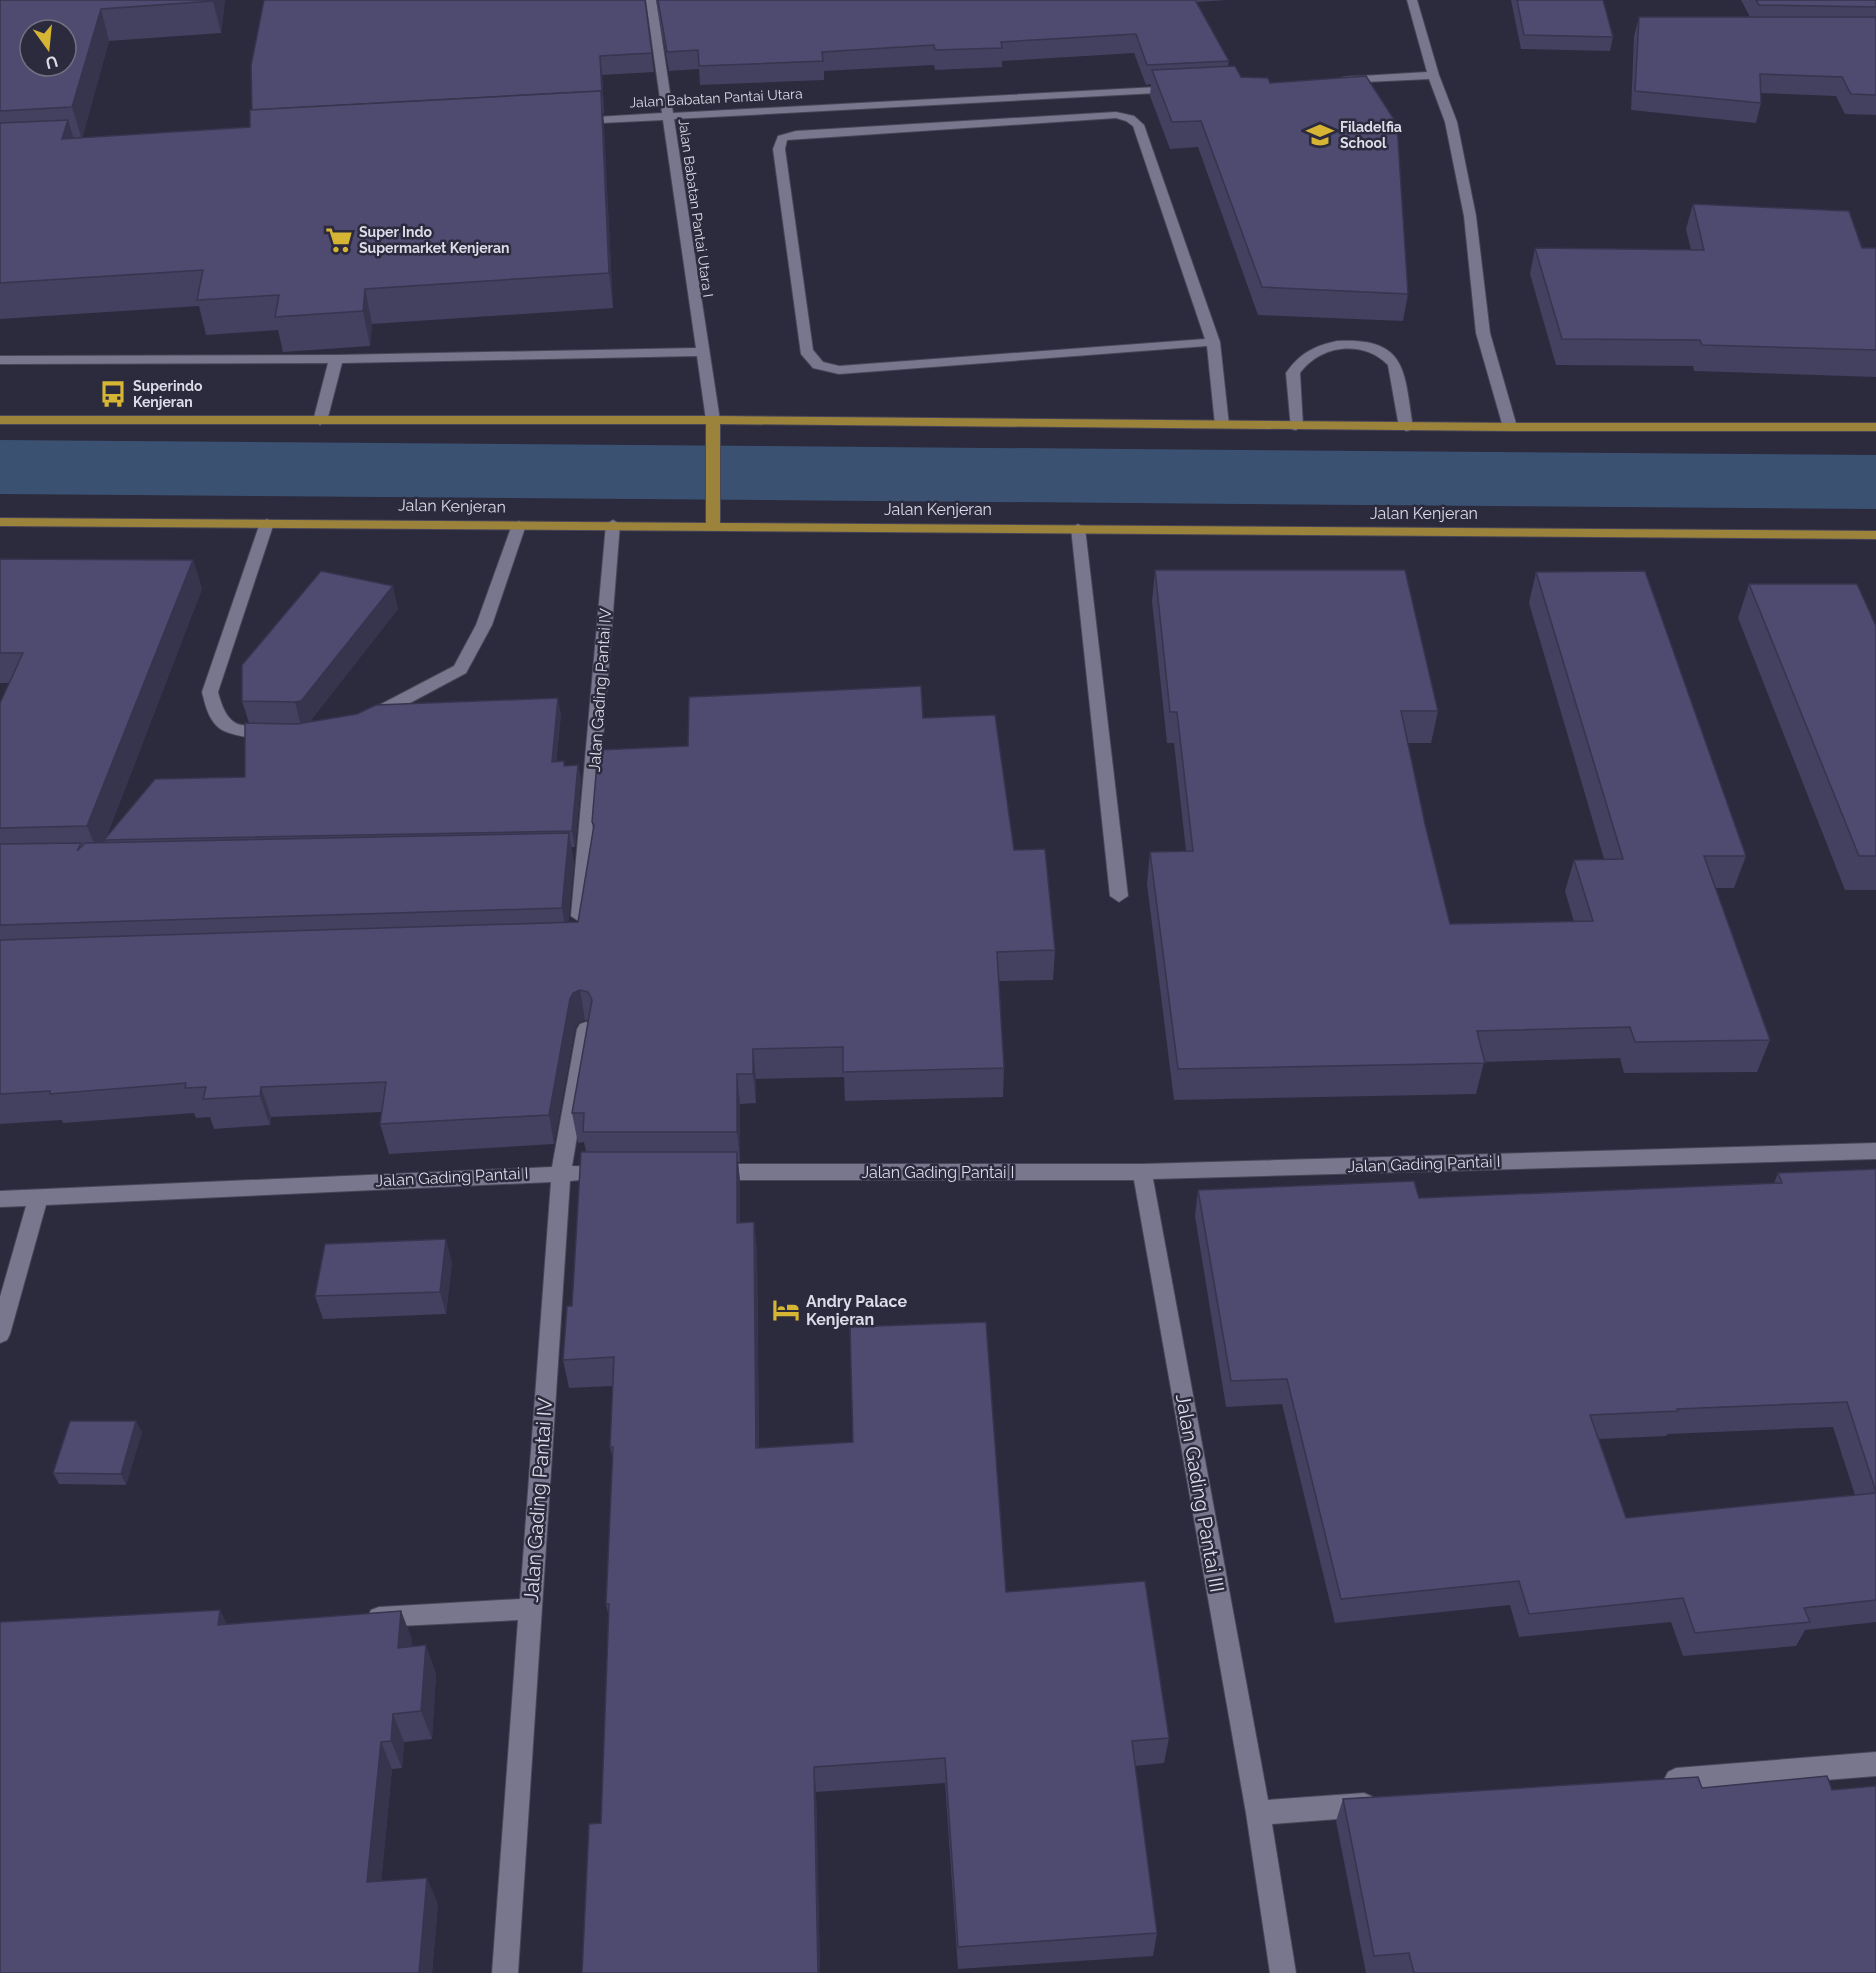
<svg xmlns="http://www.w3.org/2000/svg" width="1876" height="1973" font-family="Raleway,sans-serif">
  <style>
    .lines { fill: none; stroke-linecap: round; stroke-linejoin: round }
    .river { fill: #3b5172; fill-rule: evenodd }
    .minor-casing { stroke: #484657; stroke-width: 2 }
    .major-casing { stroke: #484657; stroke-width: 2 }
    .minor { fill: #79778e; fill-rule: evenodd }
    .major { fill: #9b833c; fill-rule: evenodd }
    .wall { fill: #434060; fill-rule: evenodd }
    .shaded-wall { fill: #37344e }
    .building { fill: #4e4a70; stroke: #37344e; stroke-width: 1.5; fill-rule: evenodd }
    .labels { text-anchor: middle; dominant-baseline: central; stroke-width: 5; stroke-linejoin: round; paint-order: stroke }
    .far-street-label { font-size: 14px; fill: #dcdbe8; stroke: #2c2a3d }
    .far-poi-label { font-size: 14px; font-weight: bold; fill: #dcdbe8; stroke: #2c2a3d; text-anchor: start }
    .street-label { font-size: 16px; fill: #dcdbe8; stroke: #2c2a3d }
    .poi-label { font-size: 16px; font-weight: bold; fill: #dcdbe8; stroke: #2c2a3d; text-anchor: start }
    .near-street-label { font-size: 20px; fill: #dcdbe8; stroke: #2c2a3d }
  </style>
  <rect width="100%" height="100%" fill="#2c2a3d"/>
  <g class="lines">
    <!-- river -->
    <path class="river" d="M 0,440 L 1876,455 L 1876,509 L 0,494 Z"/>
    <defs>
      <g id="minor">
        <path d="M 646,0 L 656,0 L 673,113 L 1176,86 L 1182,89 L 1176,92 L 674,119 L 720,420 L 713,424 L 706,420 L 697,356 L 342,363 L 327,421 L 320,425 L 313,421 L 328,363 L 0,364 L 0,356 L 336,355 L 696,348 L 663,120 L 580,124 L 574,121 L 580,118 L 662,113 Z"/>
        <path d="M 1407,0 L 1417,0 L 1439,75 L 1457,122 L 1476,216 L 1490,333 L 1517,427 L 1510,431 L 1503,427 L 1476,333 L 1464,216 L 1445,122 L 1429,79 L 1344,83 L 1338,80 L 1344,77 L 1427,72 Z"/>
        <path d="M 1116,112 L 1134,116 L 1144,125 L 1220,342 L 1229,425 L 1227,428 L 1217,428 L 1215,425 L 1207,346 L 839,374 L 813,368 L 801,354 L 773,149 L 778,136 L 796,131 ZM 1116,118 L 1126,121 L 1133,126 L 1205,339 L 839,366 L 823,362 L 813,350 L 785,149 L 787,140 Z"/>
        <path d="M 1337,341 C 1408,337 1404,372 1413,427 L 1411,430 L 1406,431 L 1399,427 L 1388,365 C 1363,339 1320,345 1300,373 L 1303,426 L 1296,430 L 1291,429 L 1286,373 C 1300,353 1314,346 1337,341 Z"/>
        <path d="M 267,519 L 274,523 L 218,692 C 232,749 260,711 276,732 C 268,743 227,736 218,727 C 208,718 205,704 202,692 L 260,523 Z"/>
        <path d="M 613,520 L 620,524 L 589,916 L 580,922 L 571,916 L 606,524 Z"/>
        <path d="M 519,521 L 526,525 L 492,625 L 466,673 L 380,719 L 368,719 L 366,715 L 368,711 L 454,666 L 476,625 L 512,525 Z"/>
        <path d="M 1078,524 L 1085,528 L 1128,896 L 1119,902 L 1110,896 L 1071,528 Z"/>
        <path d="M 586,1022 L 592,1024 L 595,1029 L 572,1166 L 610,1167 L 613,1172 L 610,1177 L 570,1181 L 518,1973 L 492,1973 L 518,1620 L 379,1627 L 371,1624 L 368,1617 L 371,1610 L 379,1607 L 520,1599 L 551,1182 L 46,1205 L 10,1334 L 7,1340 L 0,1343 L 0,1297 L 26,1206 L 0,1207 L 0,1191 L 552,1167 L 577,1029 L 580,1024 Z"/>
        <path d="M 1876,1143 L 1876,1159 L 1153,1179 L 1268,1800 L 1364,1793 L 1373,1797 L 1376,1805 L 1373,1813 L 1364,1817 L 1272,1824 L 1296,1973 L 1270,1973 L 1246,1813 L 1134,1180 L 714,1180 L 707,1177 L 704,1172 L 707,1167 L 714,1164 L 1142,1164 Z"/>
        <path d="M 1876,1752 L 1876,1776 L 1676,1792 L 1668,1788 L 1664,1780 L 1668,1772 L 1676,1768 Z"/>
      </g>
      <path id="major" d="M 0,416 L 713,416 L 1510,423 L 1876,423 L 1876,431 L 1510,431 L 720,424 L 720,523 L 1876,531 L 1876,539 L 0,526 L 0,518 L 706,523 L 706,424 L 0,424 Z"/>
    </defs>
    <!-- minor casing -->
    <use href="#minor" class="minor-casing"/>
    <!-- major casing -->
    <use href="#major" class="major-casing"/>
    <!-- minor -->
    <use href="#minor" class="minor"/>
    <!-- major -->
    <use href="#major" class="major"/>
  </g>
  <!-- wall -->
  <g class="wall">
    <path d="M 0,0 L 225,0 L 221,33 L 109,41 L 82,138 L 250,127 L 264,0 L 645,0 L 654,72 L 602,75 L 604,113 L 603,113 L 613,308 L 372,324 L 370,346 L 283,352 L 278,330 L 206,335 L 199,306 L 0,319 Z"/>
    <path d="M 656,0 L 1227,0 L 1197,2 L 1229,61 L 1228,66 L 1241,77 L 1270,83 L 1408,294 L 1403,321 L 1258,315 L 1198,147 L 1170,149 L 1150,96 L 1151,84 L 1146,85 L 1134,53 L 1002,61 L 1002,67 L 935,70 L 934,65 L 824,71 L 824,80 L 700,85 L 699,69 L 669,71 Z"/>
    <path d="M 1511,0 L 1603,0 L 1613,37 L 1610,51 L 1521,49 Z"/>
    <path d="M 1741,0 L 1876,0 L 1876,115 L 1845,114 L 1836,96 L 1761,93 L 1761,103 L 1756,123 L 1631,110 L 1634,36 L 1639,17 L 1750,17 Z"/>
    <path d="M 1693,204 L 1862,248 L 1876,248 L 1876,377 L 1694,371 L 1693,366 L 1556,365 L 1530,274 L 1535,248 L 1691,250 L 1686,229 Z"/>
    <path d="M 0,559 L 193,560 L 202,589 L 106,838 L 245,777 L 249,723 L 242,701 L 398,609 L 311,720 L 312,722 L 561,714 L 556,762 L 564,761 L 565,766 L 578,765 L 581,781 L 575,847 L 571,847 L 574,863 L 568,923 L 578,922 L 593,830 L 592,822 L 688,746 L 923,718 L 1014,850 L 1055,950 L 1053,980 L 999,981 L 1004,1068 L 1003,1097 L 845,1101 L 844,1077 L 756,1079 L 756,1103 L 740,1104 L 740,1162 L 738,1162 L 740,1182 L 740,1223 L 754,1222 L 757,1252 L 759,1448 L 1006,1592 L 1169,1738 L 1164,1763 L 1135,1766 L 1157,1933 L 1153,1956 L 958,1969 L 945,1783 L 816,1792 L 820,1973 L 582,1973 L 601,1823 L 609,1618 L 606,1604 L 613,1460 L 610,1447 L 613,1386 L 569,1388 L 563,1360 L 572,1306 L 586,1152 L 584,1142 L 578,1143 L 572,1113 L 589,1021 L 585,1020 L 578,1023 L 575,1029 L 554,1144 L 389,1154 L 380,1124 L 382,1112 L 271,1117 L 270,1125 L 214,1129 L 210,1117 L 196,1118 L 194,1113 L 63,1123 L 62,1120 L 0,1124 L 0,703 L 9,683 L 0,683 Z"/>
    <path d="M 1155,570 L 1438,711 L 1431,743 L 1408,743 L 1425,824 L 1450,924 L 1574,922 L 1565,891 L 1574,860 L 1604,859 L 1529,603 L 1536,572 L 1746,856 L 1734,888 L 1715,888 L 1770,1040 L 1757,1072 L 1624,1073 L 1620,1058 L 1484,1062 L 1476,1094 L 1174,1100 L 1147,884 L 1150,852 L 1186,851 L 1174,743 L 1167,743 L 1152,601 Z"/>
    <path d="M 1749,584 L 1876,626 L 1876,890 L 1845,890 L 1738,618 Z"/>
    <path d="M 1876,1169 L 1876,1622 L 1805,1630 L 1796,1646 L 1683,1656 L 1671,1622 L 1519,1637 L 1510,1605 L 1335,1623 L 1282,1404 L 1226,1407 L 1195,1216 L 1198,1190 L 1419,1198 L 1774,1183 L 1778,1173 ZM 1833,1427 L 1855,1495 L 1626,1518 L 1599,1439 L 1666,1436 L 1668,1434 Z"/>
    <path d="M 452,1262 L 446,1314 L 323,1319 L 315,1296 Z"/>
    <path d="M 142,1432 L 126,1485 L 59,1484 L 53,1473 Z"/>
    <path d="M 401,1611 L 412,1640 L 411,1647 L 436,1673 L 432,1739 L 404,1742 L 402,1768 L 392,1769 L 381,1881 L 438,1904 L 432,1973 L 0,1973 L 227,1624 Z"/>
    <path d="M 1702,1788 L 1832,1790 L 1876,1973 L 1366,1973 L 1336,1821 L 1343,1799 Z"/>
  </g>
  <!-- shaded-wall -->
  <g class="shaded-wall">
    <path d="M 214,0 L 225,0 L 221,33 L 213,1 Z"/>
    <path d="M 101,9 L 109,41 L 82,140 L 72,107 Z"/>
    <path d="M 600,56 L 602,75 L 604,113 L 602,93 Z"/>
    <path d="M 601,91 L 604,124 L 613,308 L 609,273 Z"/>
    <path d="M 68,120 L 78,153 L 62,139 Z"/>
    <path d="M 365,289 L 372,324 L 370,346 L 363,311 Z"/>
    <path d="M 193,560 L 202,589 L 99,856 L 87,826 Z"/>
    <path d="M 393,586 L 398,609 L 311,720 L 312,724 L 301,726 L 295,702 L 301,701 Z"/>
    <path d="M 558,698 L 561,714 L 555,777 L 552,762 Z"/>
    <path d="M 578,765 L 581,781 L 575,847 L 572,831 Z"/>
    <path d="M 569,833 L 574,863 L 567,938 L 562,908 Z"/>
    <path d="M 580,990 L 585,1020 L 578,1023 L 575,1029 L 554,1144 L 549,1115 L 570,999 L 573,993 Z"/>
    <path d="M 753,1049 L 756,1079 L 756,1103 L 753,1074 Z"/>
    <path d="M 737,1074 L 740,1104 L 740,1162 L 737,1132 Z"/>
    <path d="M 261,1087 L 271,1117 L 270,1125 L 260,1096 Z"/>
    <path d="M 737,1152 L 740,1182 L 740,1252 L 737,1223 Z"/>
    <path d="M 754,1222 L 757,1252 L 759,1476 L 756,1448 Z"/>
    <path d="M 446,1239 L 452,1262 L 446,1314 L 440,1292 Z"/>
    <path d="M 136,1421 L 142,1432 L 126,1485 L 121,1474 Z"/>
    <path d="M 220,1610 L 234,1638 L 218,1625 Z"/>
    <path d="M 401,1611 L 412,1640 L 409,1676 L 398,1648 Z"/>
    <path d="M 426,1645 L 436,1673 L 432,1739 L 421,1711 Z"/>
    <path d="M 393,1714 L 404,1742 L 402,1768 L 391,1741 Z"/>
    <path d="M 381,1742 L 392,1769 L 379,1908 L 367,1882 Z"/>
    <path d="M 814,1767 L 816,1792 L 820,1973 L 818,1973 Z"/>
    <path d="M 427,1878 L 438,1904 L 432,1973 L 419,1973 Z"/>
  </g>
  <!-- building -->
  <g class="building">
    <path d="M 0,0 L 214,0 L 213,1 L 101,9 L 72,107 L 0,111 ZM 30,30 L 66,30 L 66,66 L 30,66 Z"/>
    <path d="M 264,0 L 645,0 L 652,53 L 600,56 L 602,93 L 601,93 L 601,91 L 252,110 L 251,66 Z"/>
    <path d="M 658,0 L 1195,0 L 1229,61 L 1147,65 L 1136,34 L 1001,42 L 1002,48 L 935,50 L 934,45 L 822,52 L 823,61 L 699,66 L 698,50 L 667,52 Z"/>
    <path d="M 1517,0 L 1603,0 L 1613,37 L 1524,35 Z"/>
    <path d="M 1756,0 L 1876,0 L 1876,7 L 1759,5 Z"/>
    <path d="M 1639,17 L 1876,17 L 1876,95 L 1851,94 L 1842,77 L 1760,74 L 1761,103 L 1635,91 Z"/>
    <path d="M 1235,66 L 1241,77 L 1268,78 L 1270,83 L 1366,76 L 1397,124 L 1408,294 L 1262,287 L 1201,121 L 1172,122 L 1152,70 Z"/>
    <path d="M 601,91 L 609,273 L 365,289 L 363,311 L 275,317 L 279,295 L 197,300 L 203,270 L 0,283 L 0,123 L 68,120 L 62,139 L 250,127 L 250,110 Z"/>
    <path d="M 1693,204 L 1849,211 L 1862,248 L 1876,248 L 1876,350 L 1702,345 L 1700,340 L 1562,339 L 1535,248 L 1704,250 Z"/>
    <path d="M 0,559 L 193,560 L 87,826 L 0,828 L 0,703 L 23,653 L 0,653 Z"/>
    <path d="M 1155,570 L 1405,570 L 1438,711 L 1401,711 L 1425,824 L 1450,924 L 1593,921 L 1574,860 L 1623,859 L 1536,572 L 1645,571 L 1746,856 L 1704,856 L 1770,1040 L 1635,1042 L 1630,1027 L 1477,1031 L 1485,1063 L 1178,1069 L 1150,852 L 1193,851 L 1177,712 L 1170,712 Z"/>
    <path d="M 321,571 L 393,586 L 301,701 L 306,700 L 295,702 L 242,701 L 242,665 Z"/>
    <path d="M 1749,584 L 1857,584 L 1876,626 L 1876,856 L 1859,856 Z"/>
    <path d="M 921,686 L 923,718 L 995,715 L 1014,850 L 1045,849 L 1055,950 L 997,952 L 1004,1068 L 843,1072 L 843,1047 L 753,1049 L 753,1074 L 737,1074 L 737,1132 L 583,1132 L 584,1113 L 572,1113 L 592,1000 L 588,992 L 580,990 L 573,993 L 570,999 L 549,1115 L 380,1124 L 386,1082 L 261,1087 L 260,1096 L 203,1099 L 206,1087 L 185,1088 L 186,1083 L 50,1094 L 50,1091 L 0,1094 L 0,940 L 578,922 L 594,825 L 592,822 L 598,750 L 688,746 L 689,697 Z"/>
    <path d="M 558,698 L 552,762 L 564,761 L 564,766 L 578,765 L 572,831 L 104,840 L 155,779 L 245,777 L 245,723 L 297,724 L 357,714 L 376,705 Z"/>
    <path d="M 569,833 L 562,908 L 0,925 L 0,844 L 81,843 L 77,851 L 85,843 Z"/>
    <path d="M 581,1152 L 737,1152 L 737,1223 L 754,1222 L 756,1448 L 853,1442 L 850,1327 L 986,1322 L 1006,1592 L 1145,1581 L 1169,1738 L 1132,1741 L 1157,1933 L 958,1947 L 945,1758 L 814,1767 L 818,1973 L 582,1973 L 589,1824 L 601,1823 L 609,1604 L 606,1604 L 613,1447 L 610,1447 L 614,1357 L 563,1360 L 567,1306 L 572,1306 Z"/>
    <path d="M 1876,1169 L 1876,1492 L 1847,1402 L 1677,1409 L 1678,1411 L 1590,1415 L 1626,1518 L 1876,1493 L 1876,1600 L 1804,1608 L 1810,1622 L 1695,1633 L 1683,1598 L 1529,1614 L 1519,1581 L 1341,1599 L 1287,1379 L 1231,1381 L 1198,1190 L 1414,1181 L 1419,1198 L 1782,1183 L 1778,1173 Z"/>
    <path d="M 446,1239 L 440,1292 L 315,1296 L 325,1244 Z"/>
    <path d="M 70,1421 L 136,1421 L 121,1474 L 53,1473 Z"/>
    <path d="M 220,1610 L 218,1625 L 401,1611 L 398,1648 L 426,1645 L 421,1711 L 393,1714 L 391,1741 L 381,1742 L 367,1882 L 427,1878 L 419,1973 L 0,1973 L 0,1622 Z"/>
    <path d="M 1827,1776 L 1832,1790 L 1876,1786 L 1876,1973 L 1414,1973 L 1409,1953 L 1374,1956 L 1343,1799 L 1698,1777 L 1702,1788 Z"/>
  </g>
  <!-- icons -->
  <defs>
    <symbol id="school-bare" viewBox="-9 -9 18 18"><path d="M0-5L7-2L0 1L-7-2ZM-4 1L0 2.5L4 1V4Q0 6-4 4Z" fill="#d6b534" stroke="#2c2a3d" stroke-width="2.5" paint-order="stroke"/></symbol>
    <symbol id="supermarket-bare" viewBox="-9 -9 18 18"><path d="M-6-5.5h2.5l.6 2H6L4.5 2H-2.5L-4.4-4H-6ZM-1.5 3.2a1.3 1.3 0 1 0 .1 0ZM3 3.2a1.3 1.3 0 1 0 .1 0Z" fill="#d6b534" stroke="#2c2a3d" stroke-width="2.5" paint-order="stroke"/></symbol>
    <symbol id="bus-bare" viewBox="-9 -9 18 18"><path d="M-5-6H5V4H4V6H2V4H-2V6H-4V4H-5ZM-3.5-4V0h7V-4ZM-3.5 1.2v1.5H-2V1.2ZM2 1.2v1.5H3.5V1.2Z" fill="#d6b534" stroke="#2c2a3d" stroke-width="2.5" paint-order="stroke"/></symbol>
    <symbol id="hotel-bare" viewBox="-9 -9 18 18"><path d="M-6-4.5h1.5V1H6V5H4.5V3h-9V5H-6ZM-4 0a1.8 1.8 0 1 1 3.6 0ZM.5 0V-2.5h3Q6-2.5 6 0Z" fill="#d6b534" stroke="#2c2a3d" stroke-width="2.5" paint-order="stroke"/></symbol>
  </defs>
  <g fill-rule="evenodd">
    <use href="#school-bare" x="1301" y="116" width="38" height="38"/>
    <use href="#supermarket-bare" x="320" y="221" width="38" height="38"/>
    <use href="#bus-bare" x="94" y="375" width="38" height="38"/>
    <use href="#hotel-bare" x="767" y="1291" width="38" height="38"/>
  </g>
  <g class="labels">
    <!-- far-street labels -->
    <g class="far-street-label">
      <text transform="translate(716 98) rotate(-3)">Jalan Babatan Pantai Utara</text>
      <text transform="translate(696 208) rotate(82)">Jalan Babatan Pantai Utara I</text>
    </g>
    <!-- far-poi labels -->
    <g class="far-poi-label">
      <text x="1340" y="127">Filadelfia<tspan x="1340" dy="16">School</tspan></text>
      <text x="359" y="232">Super Indo<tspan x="359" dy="16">Supermarket Kenjeran</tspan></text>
      <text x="133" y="386">Superindo<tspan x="133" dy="16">Kenjeran</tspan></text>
    </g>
    <!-- street labels -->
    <g class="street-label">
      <text transform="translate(452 506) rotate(1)">Jalan Kenjeran</text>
      <text x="938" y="509">Jalan Kenjeran</text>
      <text x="1424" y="513">Jalan Kenjeran</text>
      <text transform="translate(600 690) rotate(-86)">Jalan Gading Pantai IV</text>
      <text transform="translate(1424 1164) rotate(-2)">Jalan Gading Pantai I</text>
      <text x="938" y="1172">Jalan Gading Pantai I</text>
      <text transform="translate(452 1177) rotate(-3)">Jalan Gading Pantai I</text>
    </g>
    <!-- poi labels -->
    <g class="poi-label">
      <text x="806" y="1301">Andry Palace<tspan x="806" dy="18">Kenjeran</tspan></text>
    </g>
    <!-- near-street labels -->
    <g class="near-street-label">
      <text transform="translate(1200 1493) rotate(80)">Jalan Gading Pantai III</text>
      <text transform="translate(538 1500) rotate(-86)">Jalan Gading Pantai IV</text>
    </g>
  </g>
  <!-- north arrow -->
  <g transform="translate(48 48) rotate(165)"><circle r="28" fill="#2c2a3d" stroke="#727181" stroke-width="1.5"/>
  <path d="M0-4.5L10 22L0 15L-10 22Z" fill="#d6b534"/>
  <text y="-9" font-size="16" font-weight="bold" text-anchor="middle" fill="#dcdbe8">U</text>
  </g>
</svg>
